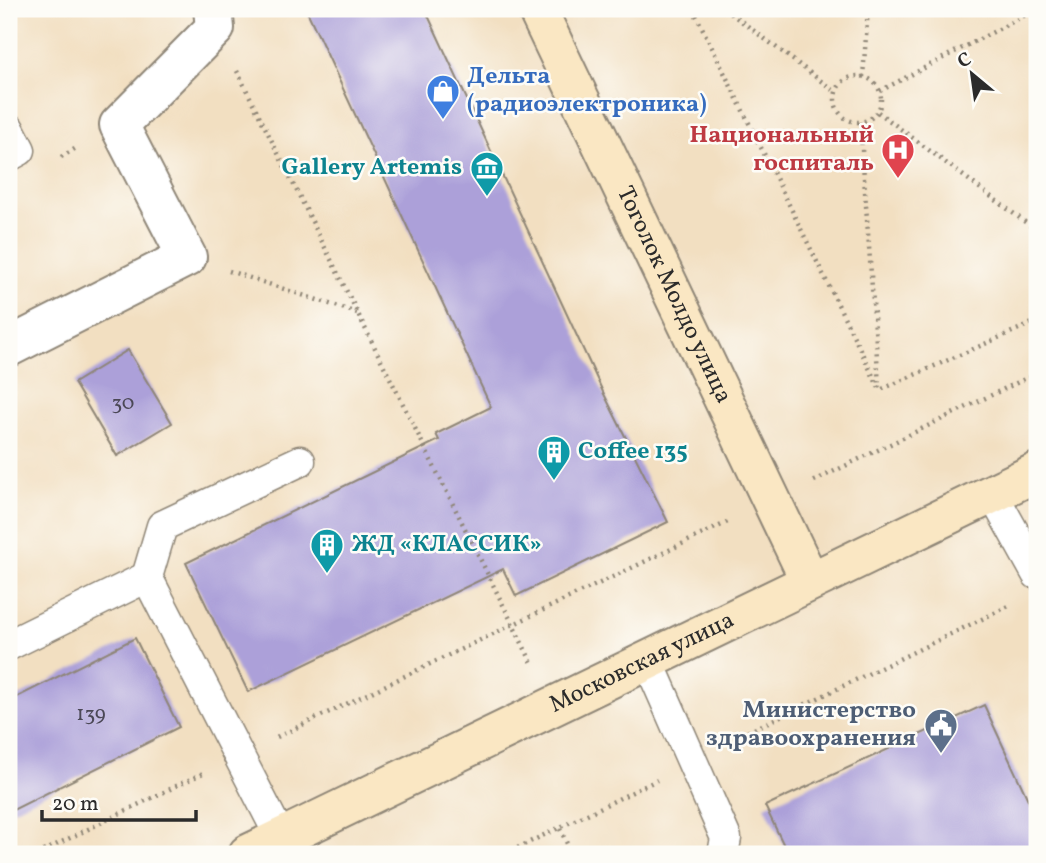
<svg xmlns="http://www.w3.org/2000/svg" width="1046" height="863" font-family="Vollkorn,serif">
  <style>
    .building { fill: #aca0d9 }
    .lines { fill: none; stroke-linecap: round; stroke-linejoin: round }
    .service-casing { stroke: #8e8576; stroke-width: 33 }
    .minor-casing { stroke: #8e8576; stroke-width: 42 }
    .secondary-casing { stroke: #8e8576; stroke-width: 42 }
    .path { stroke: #8e8576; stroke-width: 4.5; stroke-dasharray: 2 5; stroke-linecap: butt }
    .service { stroke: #fff; stroke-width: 30 }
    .minor { stroke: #fff; stroke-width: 38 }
    .secondary { stroke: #fae7c3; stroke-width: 38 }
    .labels { text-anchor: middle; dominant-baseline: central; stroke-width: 5; stroke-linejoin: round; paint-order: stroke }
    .number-label { font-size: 21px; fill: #4b4856 }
    .shop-label { font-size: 24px; font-weight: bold; fill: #366cbe; stroke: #fdfcf7; text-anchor: start }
    .health-label { font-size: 24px; font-weight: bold; fill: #be3a42; stroke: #fdfcf7; text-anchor: end }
    .culture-label { font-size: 24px; font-weight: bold; fill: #0d838f; stroke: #fdfcf7; text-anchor: start }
    .street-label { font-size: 24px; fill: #2b2b2b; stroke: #fdfcf7 }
    .service-label { font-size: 24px; font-weight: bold; fill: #4e5e75; stroke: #fdfcf7; text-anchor: end }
  </style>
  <rect width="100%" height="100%" fill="#fdfcf7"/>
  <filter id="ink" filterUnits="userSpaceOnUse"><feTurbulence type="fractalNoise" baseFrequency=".0143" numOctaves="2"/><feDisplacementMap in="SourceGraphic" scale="14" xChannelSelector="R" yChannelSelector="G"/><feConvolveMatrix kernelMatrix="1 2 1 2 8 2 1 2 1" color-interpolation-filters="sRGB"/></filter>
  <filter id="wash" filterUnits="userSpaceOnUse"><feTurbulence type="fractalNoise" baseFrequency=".00686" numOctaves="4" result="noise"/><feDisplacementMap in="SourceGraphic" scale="28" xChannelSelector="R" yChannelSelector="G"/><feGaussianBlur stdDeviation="1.57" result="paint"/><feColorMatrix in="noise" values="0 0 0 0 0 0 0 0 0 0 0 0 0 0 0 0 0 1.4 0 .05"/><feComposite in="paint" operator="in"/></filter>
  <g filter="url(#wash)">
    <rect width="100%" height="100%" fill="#f2dfc1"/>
    <g id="blocks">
      <!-- building -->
      <g class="building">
        <path d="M 306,9 L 425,9 L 603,392 L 668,522 L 516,596 L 503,569 L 248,692 L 186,563 L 439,440 L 436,434 L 491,407 Z"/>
        <path d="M 128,350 L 172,423 L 117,456 L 74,383 Z"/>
        <path d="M 135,638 L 179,727 L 9,812 L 9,701 Z"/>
        <path d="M 984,705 L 1037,819 L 1037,854 L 788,854 L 765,806 Z"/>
      </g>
    </g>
  </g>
  <g filter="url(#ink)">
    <use href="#blocks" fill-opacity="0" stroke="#8e8576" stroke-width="2"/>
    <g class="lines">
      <defs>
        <g id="service">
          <path d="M 9,129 L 20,150 L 9,156"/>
          <path d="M 992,493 L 1037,574"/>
          <path d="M 9,645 L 147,577"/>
          <path d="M 648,661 L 726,838 L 723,854"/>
          <path d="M 281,838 L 147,577 L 162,526 L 300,461"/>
        </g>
        <path id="minor" d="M 9,347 L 187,257 L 119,125 L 215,28 L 213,9"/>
        <g id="secondary">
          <path id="s1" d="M 537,9 L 810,581"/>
          <path id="s2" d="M 248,854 L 1037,472"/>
        </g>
      </defs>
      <!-- service casing -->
      <use href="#service" class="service-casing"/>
      <!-- minor casing -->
      <use href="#minor" class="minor-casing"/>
      <!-- secondary casing -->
      <use href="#secondary" class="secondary-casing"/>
      <!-- path -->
      <g class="path">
        <path d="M 693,9 L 880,390 L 1037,321"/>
        <path d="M 725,9 L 837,93"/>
        <path d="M 237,71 L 533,665"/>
        <circle cx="858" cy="99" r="23"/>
        <path d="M 863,77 L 868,9"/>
        <path d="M 880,91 L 1037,9"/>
        <path d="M 878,112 L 1037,231"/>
        <path d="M 860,122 L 879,385"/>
        <path d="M 61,157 L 78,147"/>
        <path d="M 229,271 L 357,313"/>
        <path d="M 814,481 L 1037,373"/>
        <path d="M 277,737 L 730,521"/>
        <path d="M 729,741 L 1011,605"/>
        <path d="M 560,829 L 572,854"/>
        <path d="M 37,854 L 203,773"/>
        <path d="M 505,854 L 657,780"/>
      </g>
      <!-- service -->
      <use href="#service" class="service"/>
      <!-- minor -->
      <use href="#minor" class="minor"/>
      <!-- secondary -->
      <use href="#secondary" class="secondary"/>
    </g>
  </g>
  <!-- icons -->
  <defs>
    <symbol id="shop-pin" viewBox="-11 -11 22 30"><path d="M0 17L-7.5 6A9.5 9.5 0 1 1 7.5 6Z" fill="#3f7fe0" stroke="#fdfcf7"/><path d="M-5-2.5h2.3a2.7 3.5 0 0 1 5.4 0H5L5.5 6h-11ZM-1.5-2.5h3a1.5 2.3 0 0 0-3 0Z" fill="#fff"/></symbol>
    <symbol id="hospital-pin" viewBox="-11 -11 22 30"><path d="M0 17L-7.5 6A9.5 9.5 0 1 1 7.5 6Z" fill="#e0444e" stroke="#fdfcf7"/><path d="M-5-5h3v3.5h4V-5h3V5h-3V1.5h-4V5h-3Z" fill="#fff"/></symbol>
    <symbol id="museum-pin" viewBox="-11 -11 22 30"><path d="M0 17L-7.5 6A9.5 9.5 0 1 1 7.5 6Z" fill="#0f9aa8" stroke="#fdfcf7"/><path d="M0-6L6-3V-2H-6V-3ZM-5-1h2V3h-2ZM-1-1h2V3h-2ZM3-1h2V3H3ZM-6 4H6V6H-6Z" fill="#fff"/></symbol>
    <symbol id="building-pin" viewBox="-11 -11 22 30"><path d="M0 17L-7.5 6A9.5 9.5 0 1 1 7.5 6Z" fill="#0f9aa8" stroke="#fdfcf7"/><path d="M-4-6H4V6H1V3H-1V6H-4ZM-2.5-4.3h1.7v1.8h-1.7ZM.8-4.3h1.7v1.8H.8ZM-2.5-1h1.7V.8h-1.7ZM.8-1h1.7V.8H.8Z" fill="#fff"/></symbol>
    <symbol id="civic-pin" viewBox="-11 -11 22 30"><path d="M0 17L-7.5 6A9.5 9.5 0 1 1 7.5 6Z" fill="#5c6f8a" stroke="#fdfcf7"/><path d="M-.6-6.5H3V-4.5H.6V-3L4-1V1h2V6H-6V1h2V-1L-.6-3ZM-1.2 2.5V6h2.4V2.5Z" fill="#fff"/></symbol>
  </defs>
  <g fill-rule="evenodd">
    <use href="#shop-pin" x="424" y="72" width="38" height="52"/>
    <use href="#hospital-pin" x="879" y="131" width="38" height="52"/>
    <use href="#museum-pin" x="468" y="149" width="38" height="52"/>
    <use href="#building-pin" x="535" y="433" width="38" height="52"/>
    <use href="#building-pin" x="308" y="526" width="38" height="52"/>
    <use href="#civic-pin" x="922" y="706" width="38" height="52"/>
  </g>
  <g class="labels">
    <!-- number labels -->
    <g class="number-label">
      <text x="123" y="403">30</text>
      <text x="91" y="714">139</text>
    </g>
    <!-- shop labels -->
    <g class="shop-label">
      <text x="467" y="77">Дельта<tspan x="467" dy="28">(радиоэлектроника)</tspan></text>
    </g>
    <!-- health labels -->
    <g class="health-label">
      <text x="874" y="136">Национальный<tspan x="874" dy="28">госпиталь</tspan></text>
    </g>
    <!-- culture labels -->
    <g class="culture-label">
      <text x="462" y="168" text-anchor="end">Gallery Artemis</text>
      <text x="578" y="452">Coffee 135</text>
      <text x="352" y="545">ЖД «КЛАССИК»</text>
    </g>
    <!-- street labels -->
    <g class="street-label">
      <text stroke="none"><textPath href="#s1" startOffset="317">Тоголок Молдо улица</textPath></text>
      <text stroke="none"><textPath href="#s2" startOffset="438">Московская улица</textPath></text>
    </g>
    <!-- service labels -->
    <g class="service-label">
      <text x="916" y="711">Министерство<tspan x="916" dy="28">здравоохранения</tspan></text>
    </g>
  </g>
  <!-- margin -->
  <rect width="1046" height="863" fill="none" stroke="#fdfcf7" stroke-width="35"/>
  <!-- north arrow -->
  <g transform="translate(972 74) rotate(331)" stroke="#fdfcf7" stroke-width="5" paint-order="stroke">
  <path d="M0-5L12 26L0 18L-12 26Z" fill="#2b2b2b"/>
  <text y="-10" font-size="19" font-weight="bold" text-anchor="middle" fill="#2b2b2b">С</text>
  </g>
  <!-- scale -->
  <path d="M42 810v10h154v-10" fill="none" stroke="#2b2b2b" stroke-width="3.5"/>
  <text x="52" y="810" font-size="21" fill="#2b2b2b" stroke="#fdfcf7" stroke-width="5" paint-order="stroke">20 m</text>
</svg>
